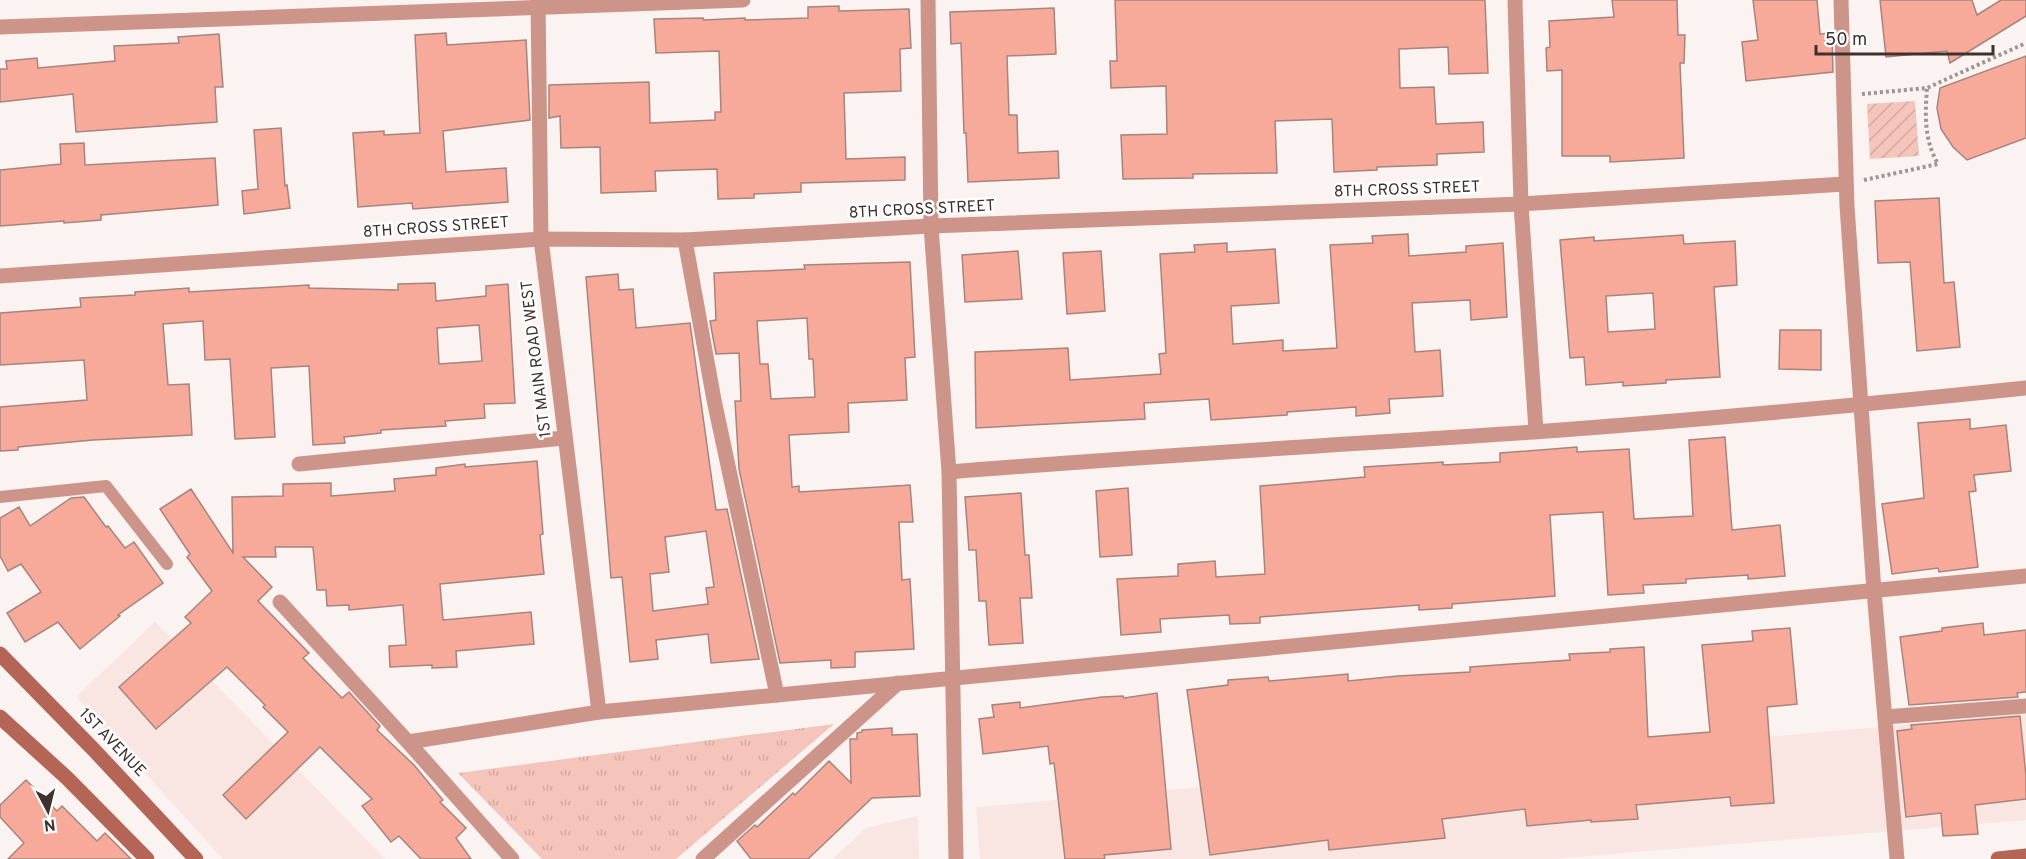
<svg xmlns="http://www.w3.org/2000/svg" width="2026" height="859" font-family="Overpass,sans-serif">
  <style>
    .built { fill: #f9e6e2 }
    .grass { fill: url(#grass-tufts) }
    .garden { fill: url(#garden-furrows) }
    .building { fill: #f8aa9a; stroke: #a7847d; stroke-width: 1.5; fill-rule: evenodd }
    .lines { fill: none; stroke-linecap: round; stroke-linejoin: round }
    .path { stroke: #a09592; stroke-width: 4; stroke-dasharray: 3 3; stroke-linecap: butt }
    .service { stroke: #cd958a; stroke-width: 12 }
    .minor { stroke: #cd958a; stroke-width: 15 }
    .secondary { stroke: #b56556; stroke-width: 15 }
    .labels { text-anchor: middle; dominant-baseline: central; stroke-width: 5; stroke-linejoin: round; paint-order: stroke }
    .street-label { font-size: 16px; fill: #3f312e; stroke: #fff }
  </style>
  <defs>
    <pattern id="grass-tufts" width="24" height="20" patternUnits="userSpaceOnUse" patternTransform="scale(1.5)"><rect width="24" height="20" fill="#f5c5bb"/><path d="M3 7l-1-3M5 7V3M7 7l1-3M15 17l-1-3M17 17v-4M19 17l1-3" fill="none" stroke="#d3aaa1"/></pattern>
    <pattern id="garden-furrows" width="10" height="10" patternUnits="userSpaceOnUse" patternTransform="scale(1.5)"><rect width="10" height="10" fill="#f5c5bb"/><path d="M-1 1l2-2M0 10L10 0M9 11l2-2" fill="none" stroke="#d3aaa1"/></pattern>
  </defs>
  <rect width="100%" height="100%" fill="#fbf3f1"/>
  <!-- built -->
  <g class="built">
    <path d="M 155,622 L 385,859 L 223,859 L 76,697 Z"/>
    <path d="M 2026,714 L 2026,820 L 1553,859 L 980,859 L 976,807 Z"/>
    <path d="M 918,816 L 919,859 L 833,859 L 866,828 Z"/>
  </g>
  <!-- grass -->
  <path class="grass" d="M 834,724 L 676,859 L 542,859 L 458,773 Z"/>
  <!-- garden -->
  <path class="garden" d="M 1915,101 L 1919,156 L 1870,159 L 1867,104 Z"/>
  <!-- building -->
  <g class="building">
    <path d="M 1115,0 L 1485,0 L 1488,73 L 1449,74 L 1448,47 L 1399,49 L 1400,88 L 1434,87 L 1436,124 L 1483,122 L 1484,152 L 1437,154 L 1437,165 L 1377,167 L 1377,170 L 1334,172 L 1332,119 L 1275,121 L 1277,173 L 1193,174 L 1193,178 L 1123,179 L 1121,135 L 1167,134 L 1166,86 L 1111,88 L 1110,61 L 1117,61 Z"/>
    <path d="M 1612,0 L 1677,0 L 1678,35 L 1685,35 L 1684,63 L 1680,63 L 1684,158 L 1610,162 L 1610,156 L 1562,156 L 1562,70 L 1547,71 L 1546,48 L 1550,47 L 1549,21 L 1614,17 Z"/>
    <path d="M 1753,0 L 1817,0 L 1820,34 L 1832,33 L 1833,72 L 1746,81 L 1742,42 L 1758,40 Z"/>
    <path d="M 1880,0 L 1972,0 L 1977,15 L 2001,0 L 2026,0 L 2026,16 L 1950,63 L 1947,51 L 1886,57 Z"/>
    <path d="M 839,6 L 839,11 L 909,9 L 911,48 L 900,49 L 901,91 L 844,93 L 846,159 L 905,157 L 905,180 L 801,183 L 801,192 L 754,194 L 754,198 L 718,199 L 717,169 L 655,171 L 656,191 L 601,193 L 600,147 L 561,148 L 560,116 L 549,118 L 549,85 L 649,82 L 650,123 L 715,120 L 715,112 L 721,112 L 719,51 L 656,53 L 654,19 L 703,18 L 704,20 L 745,18 L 745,20 L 808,18 L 808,7 Z"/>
    <path d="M 1054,8 L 1056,54 L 1007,56 L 1009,115 L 1017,115 L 1018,153 L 1058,151 L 1059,178 L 968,182 L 966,133 L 964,133 L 961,43 L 951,44 L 950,12 Z"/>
    <path d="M 446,33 L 447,45 L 526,40 L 530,120 L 443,131 L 446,172 L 506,168 L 508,202 L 413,209 L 412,203 L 358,207 L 353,133 L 384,131 L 384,135 L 420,133 L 415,35 Z"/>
    <path d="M 219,34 L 223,87 L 215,87 L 217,122 L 76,132 L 73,94 L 0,102 L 0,69 L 7,69 L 6,61 L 37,58 L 38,68 L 115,61 L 114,46 L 179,43 L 178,37 Z"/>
    <path d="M 2026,56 L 2026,138 L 1967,160 L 1953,147 L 1941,129 L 1937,108 L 1940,88 Z"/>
    <path d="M 281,128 L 285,186 L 287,185 L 290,208 L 244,214 L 242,191 L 258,189 L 254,130 Z"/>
    <path d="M 84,143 L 85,165 L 215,158 L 218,205 L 101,215 L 101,220 L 64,223 L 64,221 L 0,226 L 0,170 L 61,164 L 60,144 Z"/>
    <path d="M 1939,198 L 1944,283 L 1954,282 L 1960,347 L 1917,351 L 1910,262 L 1878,263 L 1875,201 Z"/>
    <path d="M 1408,234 L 1409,256 L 1466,252 L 1466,246 L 1503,243 L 1507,317 L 1471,320 L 1470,300 L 1412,303 L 1415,352 L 1440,350 L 1443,396 L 1389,399 L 1390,413 L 1356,416 L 1356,407 L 1287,412 L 1287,415 L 1211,420 L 1209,399 L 1144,403 L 1145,419 L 976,428 L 975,352 L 1068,348 L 1070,380 L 1161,374 L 1159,354 L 1166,353 L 1160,254 L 1195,252 L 1194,245 L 1227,243 L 1227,252 L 1275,249 L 1279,303 L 1231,306 L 1233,344 L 1283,340 L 1283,351 L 1337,348 L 1330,245 L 1373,243 L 1372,236 Z"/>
    <path d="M 1683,235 L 1684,244 L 1735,241 L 1737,285 L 1714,287 L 1720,377 L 1666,380 L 1666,383 L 1623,386 L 1623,382 L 1586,385 L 1584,357 L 1570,358 L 1560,240 L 1594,237 L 1594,241 ZM 1653,293 L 1655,329 L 1608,332 L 1606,296 Z"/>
    <path d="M 1018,251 L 1022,299 L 965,302 L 962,255 Z"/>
    <path d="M 1101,251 L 1105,311 L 1067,314 L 1063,253 Z"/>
    <path d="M 910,262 L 915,357 L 905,358 L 907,400 L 848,403 L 849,432 L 789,435 L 792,487 L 799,486 L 799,492 L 910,485 L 913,522 L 899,522 L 902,580 L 910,579 L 914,649 L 855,652 L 855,667 L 831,668 L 831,660 L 780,663 L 739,469 L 735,401 L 741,401 L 739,353 L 716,354 L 710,321 L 716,320 L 714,273 L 805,269 L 804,265 ZM 807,318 L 809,359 L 813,359 L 815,397 L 771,399 L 768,364 L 760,364 L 757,321 Z"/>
    <path d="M 618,274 L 619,290 L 633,289 L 636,328 L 690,323 L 716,510 L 727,509 L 759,659 L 711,663 L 708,634 L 656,640 L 658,659 L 630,662 L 622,577 L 611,578 L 586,277 ZM 706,531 L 714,587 L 706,588 L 708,604 L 653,611 L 650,574 L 669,572 L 665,537 Z"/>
    <path d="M 435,283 L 436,301 L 486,296 L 486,286 L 508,284 L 515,403 L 484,404 L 485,418 L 445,421 L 446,426 L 381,430 L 381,433 L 344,437 L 345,443 L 313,445 L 309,366 L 271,368 L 275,437 L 235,439 L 230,359 L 205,360 L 203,321 L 163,324 L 168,385 L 189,384 L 192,435 L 93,440 L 18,447 L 18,450 L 0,451 L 0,407 L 87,400 L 84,360 L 0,365 L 0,313 L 81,307 L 80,298 L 135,295 L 135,292 L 189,288 L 189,292 L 309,285 L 309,288 L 398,290 L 398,284 ZM 479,325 L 482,361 L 439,364 L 437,328 Z"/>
    <path d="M 1780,330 L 1821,330 L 1821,370 L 1779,369 Z"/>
    <path d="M 1970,419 L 1970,429 L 2006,425 L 2011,471 L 1974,475 L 1976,491 L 1969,492 L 1978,567 L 1939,572 L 1938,568 L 1892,574 L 1882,504 L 1924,498 L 1918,423 Z"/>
    <path d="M 1725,437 L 1732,530 L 1780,525 L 1785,576 L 1748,579 L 1748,575 L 1686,579 L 1686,583 L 1643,585 L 1644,593 L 1608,595 L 1603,512 L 1550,515 L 1555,596 L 1452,604 L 1452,608 L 1419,610 L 1419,605 L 1260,617 L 1260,623 L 1230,624 L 1229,615 L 1160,619 L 1161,632 L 1121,635 L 1117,579 L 1178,576 L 1178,564 L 1215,561 L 1216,577 L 1265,574 L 1260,486 L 1365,477 L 1364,467 L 1443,462 L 1443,465 L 1500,462 L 1500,453 L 1577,447 L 1577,452 L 1629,449 L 1634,519 L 1693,516 L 1689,440 Z"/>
    <path d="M 537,461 L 543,534 L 540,535 L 544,574 L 440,584 L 443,620 L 531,612 L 534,644 L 456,651 L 457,667 L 432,668 L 432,665 L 390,667 L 389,646 L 406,645 L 403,605 L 349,610 L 349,605 L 327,606 L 326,590 L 317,590 L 313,547 L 275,547 L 276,557 L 243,557 L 272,587 L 258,601 L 309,653 L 303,658 L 342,698 L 349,692 L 380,726 L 377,730 L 414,765 L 443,800 L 440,802 L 466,828 L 456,838 L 471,859 L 421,859 L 399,836 L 391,842 L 362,806 L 372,799 L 320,747 L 246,819 L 223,795 L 288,732 L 263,707 L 265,705 L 227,667 L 156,729 L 119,687 L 191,623 L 185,617 L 212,591 L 187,557 L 190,554 L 160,509 L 191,489 L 233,553 L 232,497 L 283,496 L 283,484 L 331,483 L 331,496 L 395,491 L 394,479 L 436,475 L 436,468 L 465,464 L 465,467 Z"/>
    <path d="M 1128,488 L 1132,555 L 1100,557 L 1096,491 Z"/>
    <path d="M 1021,493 L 1025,555 L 1029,555 L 1032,598 L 1020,598 L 1023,643 L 989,645 L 986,601 L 979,601 L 976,550 L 969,550 L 965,497 Z"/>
    <path d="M 84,497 L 106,527 L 108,526 L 125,548 L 134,542 L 163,583 L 118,615 L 120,616 L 80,649 L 58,622 L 25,642 L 7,613 L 41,592 L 21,564 L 8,571 L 0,556 L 0,518 L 19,507 L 30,526 L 71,498 Z"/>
    <path d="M 1983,623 L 1984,635 L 2026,630 L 2026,692 L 2017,693 L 2018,697 L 1909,705 L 1900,637 L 1942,631 L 1942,628 Z"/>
    <path d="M 1790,628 L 1797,704 L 1767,707 L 1774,803 L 1731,806 L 1730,797 L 1636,805 L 1638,819 L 1591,822 L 1591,820 L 1527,826 L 1525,809 L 1442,819 L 1445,838 L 1329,850 L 1328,840 L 1210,855 L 1187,690 L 1228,685 L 1228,680 L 1268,677 L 1269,681 L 1348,674 L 1348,681 L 1398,676 L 1470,672 L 1470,667 L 1570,660 L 1569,654 L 1610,652 L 1610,649 L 1644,647 L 1648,737 L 1710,732 L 1702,645 L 1753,641 L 1752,631 Z"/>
    <path d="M 1157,693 L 1171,849 L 1104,855 L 1105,859 L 1065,859 L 1054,763 L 1050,764 L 1048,746 L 983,754 L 979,719 L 994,717 L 992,705 L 1020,702 L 1020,708 L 1102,697 L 1123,696 L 1124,698 Z"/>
    <path d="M 2020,716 L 2026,776 L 2026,799 L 1975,805 L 1978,834 L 1943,836 L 1941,813 L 1906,817 L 1897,731 L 1912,729 L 1911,725 Z"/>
    <path d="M 892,728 L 892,735 L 917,734 L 920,796 L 872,798 L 808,859 L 751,859 L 737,841 L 755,825 L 757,827 L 793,793 L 795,795 L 829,761 L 851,783 L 850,739 L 857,739 L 857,733 L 862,732 L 862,730 Z"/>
    <path d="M 26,780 L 57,811 L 62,806 L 97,841 L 105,833 L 131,859 L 8,859 L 24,843 L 0,817 L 0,805 Z"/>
  </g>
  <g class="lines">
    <!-- path -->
    <g class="path">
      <path d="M 1862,94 L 1927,88 L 2026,43"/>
      <path d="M 1864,180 L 1938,164 C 1924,140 1925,114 1927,88"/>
    </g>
    <!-- service -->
    <path class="service" d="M 0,497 L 106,486 L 167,564"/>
    <!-- minor -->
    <g class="minor">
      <path d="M 538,0 L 541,239 L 599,712"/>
      <path d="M 928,0 L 931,226 L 949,472 L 956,859"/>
      <path d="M 1515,0 L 1521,204 L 1536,431"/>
      <path d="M 1841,0 L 1847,206 L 1874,591 L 1897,859"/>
      <path d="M 0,27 L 743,0"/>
      <path d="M 685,240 L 714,400 L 777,695"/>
      <path d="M 0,276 L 541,239 L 685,240 L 931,226 L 1521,204 L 1845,184"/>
      <path d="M 299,464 L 564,438"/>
      <path d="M 949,472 C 1144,456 1339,445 1534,432 C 1698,420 1862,405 2026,388"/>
      <path d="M 280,602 L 408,742 L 512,859"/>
      <path d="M 1885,717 L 2026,706"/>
      <path d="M 408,742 L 599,712 L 2026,576"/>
      <path d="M 703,859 L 898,683"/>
    </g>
    <!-- secondary -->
    <g class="secondary">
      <path d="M 0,654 L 94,750 L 196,859"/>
      <path d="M 0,717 L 67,778 L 147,859"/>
      <path d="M 1998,859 L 2026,856"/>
    </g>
  </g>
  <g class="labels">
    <!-- street labels -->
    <g class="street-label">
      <text transform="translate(1407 190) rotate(-2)">8TH CROSS STREET</text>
      <text transform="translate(922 210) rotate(-3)">8TH CROSS STREET</text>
      <text transform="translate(436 228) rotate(-4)">8TH CROSS STREET</text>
      <text transform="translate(537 359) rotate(-97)">1ST MAIN ROAD WEST</text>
      <text transform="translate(112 743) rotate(46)">1ST AVENUE</text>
    </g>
  </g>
  <!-- north arrow -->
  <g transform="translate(48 811) rotate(173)" stroke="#ffffff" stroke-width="4.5" paint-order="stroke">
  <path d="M0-4.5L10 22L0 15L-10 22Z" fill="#3f312e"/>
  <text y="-9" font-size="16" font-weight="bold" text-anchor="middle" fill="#3f312e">N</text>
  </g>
  <!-- scale -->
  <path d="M1816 45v9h177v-9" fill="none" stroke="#3f312e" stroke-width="3"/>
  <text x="1825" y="45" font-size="18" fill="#3f312e" stroke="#ffffff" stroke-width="4.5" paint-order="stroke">50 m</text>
</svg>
